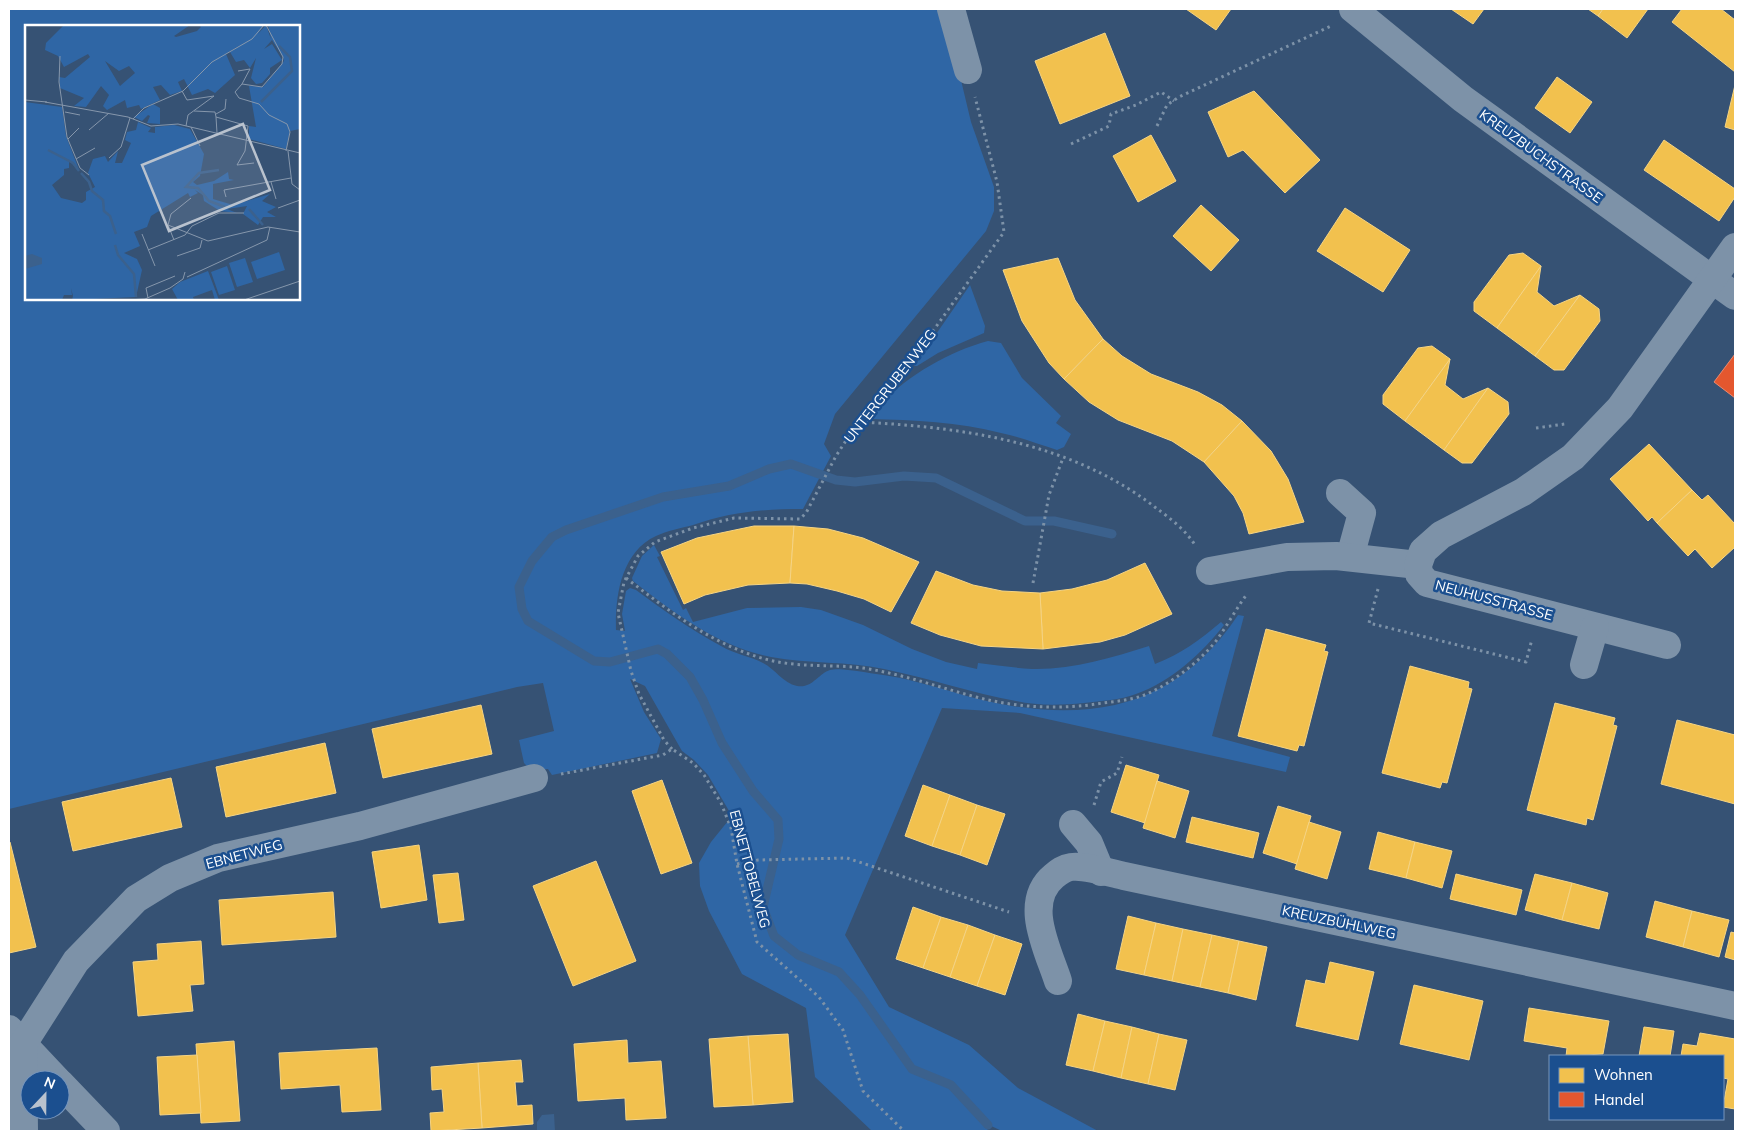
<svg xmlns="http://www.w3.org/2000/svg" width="1744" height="1140" font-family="Mulish,sans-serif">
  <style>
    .green { fill: #2f66a5; fill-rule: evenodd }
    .water { fill: #3b618d }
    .homes { fill: #f2c14e; stroke: #f6d483 }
    .shops { fill: #e4572e; stroke: #ec896d }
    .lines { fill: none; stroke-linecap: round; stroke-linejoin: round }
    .stream { stroke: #3b618d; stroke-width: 9 }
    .path { stroke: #7d92a8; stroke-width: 3; stroke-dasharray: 2.5 4; stroke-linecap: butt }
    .minor { stroke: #7d92a8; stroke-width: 28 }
    .labels { text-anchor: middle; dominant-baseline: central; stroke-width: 5; stroke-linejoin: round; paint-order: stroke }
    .street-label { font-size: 14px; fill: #fff; stroke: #1b4f8f }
    .inset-river { fill: none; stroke: #3b618d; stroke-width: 2.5 }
    .inset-road { fill: none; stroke: #8697ac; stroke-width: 1 }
    .view { fill: #b9c2ce; fill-opacity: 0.15; stroke: #b9c2ce; stroke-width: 2.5 }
    .inset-edge { fill: none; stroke: #fff; stroke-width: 2.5 }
  </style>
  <rect width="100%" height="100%" fill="#365274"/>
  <!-- green -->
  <g class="green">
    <path d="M 9,9 L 944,9 L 971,122 L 994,187 L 994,211 L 986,231 L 835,414 L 824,444 L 831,456 L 803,509 C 762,509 731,512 693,525 C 681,528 667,531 656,536 C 621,552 615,597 616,630 L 625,631 L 622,614 L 626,591 L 630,588 L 636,590 C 663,610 691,630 721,646 C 734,654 750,656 763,663 C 775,669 783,683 797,686 C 812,689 819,673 830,670 C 837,668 850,670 857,671 C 875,674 895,676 913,681 C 946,689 978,701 1012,706 C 1108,721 1183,698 1238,615 L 1244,616 L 1212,736 L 1290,757 L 1286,772 L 1020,713 L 942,708 L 845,935 L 889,1007 L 969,1045 L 1018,1088 L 1098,1131 L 1002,1131 L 989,1125 L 987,1131 L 872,1131 L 815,1077 L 806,1008 L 742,974 L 709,911 L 700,886 L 699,863 L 711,842 L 732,816 L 708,775 L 694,760 L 682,751 L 645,686 L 630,679 L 644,712 L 661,739 L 657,753 L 552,775 L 548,769 L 531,770 L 524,763 L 519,740 L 554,731 L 543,683 L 517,687 L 9,809 ZM 26,26 L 299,26 L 299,299 L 26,299 Z"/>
    <path d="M 970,285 L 985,326 L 984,333 L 938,353 L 917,366 L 914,366 Z"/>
    <path d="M 988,341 L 1001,343 L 1022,378 L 1061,416 L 1056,423 L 1071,434 L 1064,447 L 1057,450 C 1038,444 1020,437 1001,433 C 958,422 914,420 870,419 C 871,413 877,408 881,404 C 908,375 950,351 988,341 Z"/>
    <path d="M 654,545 L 660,556 L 657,557 L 683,610 L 686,608 L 693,622 L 747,608 L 801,607 L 821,610 L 863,625 L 912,649 L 946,662 L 977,669 L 978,663 C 996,665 1014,668 1032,669 C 1072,670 1111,658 1149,646 L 1155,664 C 1181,654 1200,640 1221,622 L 1224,625 C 1202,653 1171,682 1136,694 C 1120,700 1102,701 1084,703 C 1062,705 1038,706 1016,701 C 972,693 929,678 884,669 C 847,661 809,664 771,657 C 719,647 674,613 633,581 L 632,578 L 642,556 Z"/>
  </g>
  <!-- water -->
  <path class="water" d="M 554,1114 L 555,1131 L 537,1131 L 537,1122 L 542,1115 Z"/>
  <!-- homes -->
  <g class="homes">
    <path d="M 1186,9 L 1231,9 L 1216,30 Z"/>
    <path d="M 1451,9 L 1484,9 L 1473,24 Z"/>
    <path d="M 1588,9 L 1603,9 L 1598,16 Z"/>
    <path d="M 1603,9 L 1648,9 L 1627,38 L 1598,16 Z"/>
    <path d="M 1682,9 L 1721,9 L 1735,20 L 1735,72 L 1672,22 Z"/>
    <path d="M 1105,33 L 1130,96 L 1060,124 L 1035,61 Z"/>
    <path d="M 1557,77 L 1592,102 L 1570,133 L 1535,108 Z"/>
    <path d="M 1735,85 L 1735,130 L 1725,127 Z"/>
    <path d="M 1254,91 L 1320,160 L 1285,193 L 1243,150 L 1228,157 L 1208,112 Z"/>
    <path d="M 1151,135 L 1176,181 L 1138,202 L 1113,156 Z"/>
    <path d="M 1664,140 L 1735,189 L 1735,197 L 1719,221 L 1644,170 Z"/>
    <path d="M 1201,205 L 1239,240 L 1211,271 L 1173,236 Z"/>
    <path d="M 1345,208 L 1410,250 L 1383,292 L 1317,251 Z"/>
    <path d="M 1523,253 L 1541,266 L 1497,328 L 1474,311 L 1474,302 L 1509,255 Z"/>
    <path d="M 1058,258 L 1075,300 L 1103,339 L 1064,379 L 1049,363 L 1022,321 L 1003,270 Z"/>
    <path d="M 1541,266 L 1537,292 L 1554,306 L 1580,295 L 1535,356 L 1497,328 Z"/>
    <path d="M 1580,295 L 1599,309 L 1600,321 L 1564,370 L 1554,370 L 1535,356 Z"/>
    <path d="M 1103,339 L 1122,356 L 1151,374 L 1198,392 L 1222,405 L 1242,421 L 1204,462 L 1172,441 L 1118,420 L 1089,402 L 1064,379 Z"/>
    <path d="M 1432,346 L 1450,359 L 1405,421 L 1383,404 L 1383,395 L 1418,348 Z"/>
    <path d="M 1450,359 L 1445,385 L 1463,399 L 1488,388 L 1444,450 L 1405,421 Z"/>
    <path d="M 1488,388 L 1508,402 L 1509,414 L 1472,463 L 1462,463 L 1444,450 Z"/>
    <path d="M 1242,421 L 1271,451 L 1288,479 L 1304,522 L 1249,534 L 1243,513 L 1234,496 L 1204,462 Z"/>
    <path d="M 1649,444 L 1692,490 L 1657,523 L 1652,517 L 1648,521 L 1610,479 Z"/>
    <path d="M 1692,490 L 1702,500 L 1708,495 L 1735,524 L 1735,547 L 1712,568 L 1695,549 L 1688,556 L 1657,523 Z"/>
    <path d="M 754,526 L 794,526 L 790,583 L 748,585 L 705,595 L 684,604 L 661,552 L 697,538 Z"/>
    <path d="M 794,526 L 828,529 L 863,538 L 919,562 L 891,612 L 864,599 L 837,591 L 807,584 L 790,583 Z"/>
    <path d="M 1145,563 L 1172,614 L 1125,635 L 1100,642 L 1043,649 L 1040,593 L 1072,589 L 1107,580 Z"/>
    <path d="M 936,571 L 973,585 L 1002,591 L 1040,593 L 1043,649 L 981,646 L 940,635 L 911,623 Z"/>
    <path d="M 1266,629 L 1326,645 L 1324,651 L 1328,652 L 1304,746 L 1299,745 L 1297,751 L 1238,736 Z"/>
    <path d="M 1410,666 L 1469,682 L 1468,688 L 1472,689 L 1447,783 L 1442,782 L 1440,788 L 1382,773 Z"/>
    <path d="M 1555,703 L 1615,718 L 1613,725 L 1617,726 L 1593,820 L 1587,818 L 1586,825 L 1527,810 Z"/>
    <path d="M 481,705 L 492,754 L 383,778 L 372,729 Z"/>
    <path d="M 1677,720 L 1735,735 L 1735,804 L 1661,784 Z"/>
    <path d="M 325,743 L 336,793 L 226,817 L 216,767 Z"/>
    <path d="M 1126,765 L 1159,775 L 1145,823 L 1111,812 Z"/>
    <path d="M 171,778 L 182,827 L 73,851 L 62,802 Z"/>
    <path d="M 662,780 L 692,863 L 661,874 L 632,791 Z"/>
    <path d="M 1157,781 L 1189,791 L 1175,838 L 1143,828 Z"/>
    <path d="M 923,785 L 950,795 L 932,846 L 905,836 Z"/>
    <path d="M 950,795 L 977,805 L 960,855 L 932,846 Z"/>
    <path d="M 977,805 L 1005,814 L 987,865 L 960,855 Z"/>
    <path d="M 1278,806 L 1311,816 L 1297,864 L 1263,853 Z"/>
    <path d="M 1192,817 L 1259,833 L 1253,858 L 1186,842 Z"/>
    <path d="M 1309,822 L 1341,832 L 1327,879 L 1295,869 Z"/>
    <path d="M 1378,832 L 1415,842 L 1406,878 L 1369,869 Z"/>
    <path d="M 10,842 L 36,947 L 9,953 L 9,843 Z"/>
    <path d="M 1415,842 L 1452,851 L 1442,888 L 1406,878 Z"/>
    <path d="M 419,845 L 427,900 L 381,908 L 372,852 Z"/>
    <path d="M 596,861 L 636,961 L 573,986 L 533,886 Z"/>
    <path d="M 458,873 L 464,920 L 439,923 L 433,875 Z"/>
    <path d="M 1456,874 L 1522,890 L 1516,915 L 1450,899 Z"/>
    <path d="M 1535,874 L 1572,883 L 1562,920 L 1525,910 Z"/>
    <path d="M 1572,883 L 1608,893 L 1599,929 L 1562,920 Z"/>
    <path d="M 333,892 L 336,937 L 222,945 L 219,900 Z"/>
    <path d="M 1655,901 L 1692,911 L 1683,947 L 1646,937 Z"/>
    <path d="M 913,907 L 941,917 L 923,968 L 896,959 Z"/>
    <path d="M 1692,911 L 1729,920 L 1719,957 L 1683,947 Z"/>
    <path d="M 1128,916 L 1156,923 L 1144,975 L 1116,969 Z"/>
    <path d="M 941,917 L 968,925 L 950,977 L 923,968 Z"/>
    <path d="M 1156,923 L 1183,929 L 1172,981 L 1144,975 Z"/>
    <path d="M 968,925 L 995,935 L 977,986 L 950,977 Z"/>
    <path d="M 1183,929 L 1212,935 L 1200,987 L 1172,981 Z"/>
    <path d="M 1731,932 L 1735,933 L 1735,960 L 1725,957 Z"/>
    <path d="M 995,935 L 1022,944 L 1005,995 L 977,986 Z"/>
    <path d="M 1212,935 L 1239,941 L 1228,993 L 1200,987 Z"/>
    <path d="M 201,941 L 204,984 L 190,985 L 193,1011 L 138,1016 L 133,962 L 158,960 L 157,944 Z"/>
    <path d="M 1239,941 L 1267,947 L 1256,1000 L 1228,993 Z"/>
    <path d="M 1330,962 L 1374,972 L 1358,1040 L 1296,1026 L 1306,980 L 1325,984 Z"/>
    <path d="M 1414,985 L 1483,1001 L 1469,1060 L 1400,1044 Z"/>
    <path d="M 1529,1008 L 1609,1021 L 1603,1054 L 1566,1056 L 1567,1048 L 1524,1041 Z"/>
    <path d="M 1078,1014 L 1105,1021 L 1093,1071 L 1066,1065 Z"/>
    <path d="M 1105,1021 L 1132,1027 L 1121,1078 L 1093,1071 Z"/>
    <path d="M 1132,1027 L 1159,1034 L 1148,1084 L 1121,1078 Z"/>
    <path d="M 1644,1027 L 1674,1031 L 1670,1056 L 1639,1056 Z"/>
    <path d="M 1700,1033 L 1735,1039 L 1735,1109 L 1723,1107 L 1728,1079 L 1723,1078 L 1723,1056 L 1681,1056 L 1683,1044 L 1697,1046 Z"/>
    <path d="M 788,1034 L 793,1102 L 753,1105 L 748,1036 Z"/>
    <path d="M 1159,1034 L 1187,1040 L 1175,1090 L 1148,1084 Z"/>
    <path d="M 748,1036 L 753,1105 L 714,1107 L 709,1039 Z"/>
    <path d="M 627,1040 L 628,1063 L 661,1061 L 666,1118 L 626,1120 L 625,1098 L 578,1101 L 574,1044 Z"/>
    <path d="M 234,1041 L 240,1121 L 201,1123 L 196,1044 Z"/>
    <path d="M 377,1048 L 381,1110 L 342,1112 L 340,1085 L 281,1089 L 279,1053 Z"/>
    <path d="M 197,1055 L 201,1113 L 160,1115 L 157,1057 Z"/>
    <path d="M 521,1060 L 523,1082 L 515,1082 L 517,1106 L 532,1105 L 533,1124 L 482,1128 L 478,1063 Z"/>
    <path d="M 478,1063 L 482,1128 L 431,1131 L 430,1113 L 444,1112 L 442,1089 L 432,1090 L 431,1067 Z"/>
  </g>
  <!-- shops -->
  <path class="shops" d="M 1735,354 L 1735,398 L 1714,382 Z"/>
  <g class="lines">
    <!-- stream -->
    <path class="stream" d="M 988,1125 L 951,1085 L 912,1069 L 860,995 L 839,972 L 798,955 L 774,936 L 763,907 L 779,839 L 778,820 L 753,791 L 722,743 L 703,700 L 690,677 L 667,654 L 658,649 L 610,662 L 594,661 L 528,621 L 522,609 L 519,587 L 532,561 L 552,537 L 566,530 L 663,497 L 729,486 L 769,469 L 791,464 L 836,480 L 855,482 L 904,476 L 936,478 L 1025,521 L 1054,521 L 1112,534"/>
    <!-- path -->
    <g class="path">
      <path d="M 1157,126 L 1167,105 L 1179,97 L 1331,26"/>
      <path d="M 1071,144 L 1109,126 L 1111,114 L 1136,105 L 1161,92 L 1174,101"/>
      <path d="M 859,422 C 962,427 1072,442 1156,508 C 1170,518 1188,532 1196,547"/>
      <path d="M 1536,428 L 1565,424"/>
      <path d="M 626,578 C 669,611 713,645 765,659 C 797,668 831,664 863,668 C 902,674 938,687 976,697 C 1018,708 1061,710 1103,703 C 1118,701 1133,700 1147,694 C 1172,683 1199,662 1216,641 C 1227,626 1236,609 1247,594"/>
      <path d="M 1033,583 L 1049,495 L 1063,458"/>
      <path d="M 1378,589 L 1369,623 L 1526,662 L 1532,639"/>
      <path d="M 672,749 L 664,740 L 639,694 L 631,671 L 618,613 L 624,582 L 638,556 L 655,542 L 693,528 L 734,518 L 800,519 L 806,513 L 836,456 L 858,422 L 902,374 L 1004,232 L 997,182 L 975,97"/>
      <path d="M 561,774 L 663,755 L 672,749 L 693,763 L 704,775 L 721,803 L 731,828 L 737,864 L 757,942 L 819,997 L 843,1030 L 863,1091 L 904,1131"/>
      <path d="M 1094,805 L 1101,782 L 1117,773 L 1122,757"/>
      <path d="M 737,864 L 758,860 L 847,858 L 1009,912"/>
    </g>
    <!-- minor -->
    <g class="minor">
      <path d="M 951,9 L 968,70"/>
      <path d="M 1353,9 L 1463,99 L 1735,296"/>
      <path d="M 1340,493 L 1362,513 L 1350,557"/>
      <path d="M 1210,571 L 1287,557 L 1336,556 L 1418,565"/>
      <path d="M 1667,645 L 1427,583 L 1419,574 L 1418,565 L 1423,551 L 1441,535 L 1523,492 L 1573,457 L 1620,408 L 1735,247"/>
      <path d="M 1584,665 L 1595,627"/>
      <path d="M 1073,824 L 1089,843 L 1101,872"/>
      <path d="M 1058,981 C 1048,950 1022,902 1054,876 C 1059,872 1064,868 1071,867 C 1084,865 1111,873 1124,876 L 1735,1006"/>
      <path d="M 9,1029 L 57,1080"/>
      <path d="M 60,1083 L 106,1131"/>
      <path d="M 24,1131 L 23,1044 L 76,961 L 136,899 L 170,878 L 218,858 L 360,826 L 534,778"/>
    </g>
  </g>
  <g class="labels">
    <!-- street labels -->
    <g class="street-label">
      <text transform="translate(1541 156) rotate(36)">KREUZBUCHSTRASSE</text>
      <text transform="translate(890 386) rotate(-52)">UNTERGRUBENWEG</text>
      <text transform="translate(1494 600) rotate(15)">NEUHUSSTRASSE</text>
      <text transform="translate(244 854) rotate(-15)">EBNETWEG</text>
      <text transform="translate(750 869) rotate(75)">EBNETTOBELWEG</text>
      <text transform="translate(1339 922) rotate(12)">KREUZBÜHLWEG</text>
    </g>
  </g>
  <!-- overview -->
  <g transform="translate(25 25)">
    <rect width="275" height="275" fill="#365274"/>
    <path d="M 39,0 L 165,0 L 149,11 L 151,12 L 172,6 L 176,2 L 174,0 L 239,0 L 233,9 L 241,0 L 246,14 L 243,0 L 275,0 L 275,104 L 265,106 L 261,124 L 224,114 L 224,101 L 231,102 L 224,61 L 238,62 L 259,36 L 258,32 L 247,15 L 239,24 L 247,19 L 257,35 L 245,43 L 245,49 L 237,58 L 231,59 L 226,53 L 231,33 L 225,43 L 219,35 L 211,37 L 205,27 L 215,20 L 201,29 L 210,50 L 190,68 L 183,64 L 167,70 L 159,54 L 153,57 L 157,66 L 145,70 L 136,60 L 128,62 L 135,75 L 116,84 L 114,80 L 102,83 L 100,75 L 82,85 L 78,81 L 84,70 L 76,61 L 61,82 L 49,81 L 59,73 L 35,63 L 34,52 L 40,53 L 65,32 L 63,29 L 39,42 L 33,31 L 20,25 L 21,18 ZM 80,36 L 94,46 L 104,41 L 110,48 L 95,61 ZM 0,77 L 37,82 L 41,111 L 54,145 L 44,136 L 44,143 L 39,144 L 39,150 L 27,160 L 36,173 L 57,178 L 61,175 L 61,167 L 70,162 L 63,148 L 68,134 L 80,131 L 83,137 L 93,126 L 90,138 L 97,138 L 106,118 L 100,115 L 102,107 L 111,105 L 113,97 L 126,103 L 123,107 L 130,108 L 130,102 L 149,100 L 165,104 L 179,129 L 175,151 L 168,157 L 172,160 L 189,156 L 203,147 L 204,154 L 209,155 L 188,159 L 188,174 L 208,180 L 245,169 L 237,176 L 251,182 L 242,187 L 251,192 L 238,192 L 233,200 L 218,189 L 222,181 L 202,184 L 212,188 L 195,186 L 179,176 L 178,170 L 170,165 L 173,168 L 165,172 L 163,168 L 126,191 L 122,202 L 109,207 L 115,221 L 99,228 L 112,234 L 117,245 L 111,272 L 47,275 L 48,271 L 46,263 L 47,270 L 39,270 L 37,275 L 0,275 ZM 128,79 L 135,83 L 135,99 L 122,98 L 125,91 L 123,90 L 117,96 L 109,92 ZM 254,227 L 260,245 L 232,254 L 226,237 ZM 220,233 L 228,257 L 212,262 L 204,238 ZM 202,241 L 210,265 L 194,270 L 186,247 ZM 183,246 L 194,275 L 190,275 L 187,265 L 168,272 L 169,275 L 153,275 L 147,264 L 155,257 Z" fill="#2f66a5" fill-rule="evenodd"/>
    <path d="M 7,229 L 17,233 L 17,239 L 0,244 L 0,231 Z" fill="#3b618d"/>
    <path class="inset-river" d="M 236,77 L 267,46 L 265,32 L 254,21M 23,125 L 48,138 L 54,146M 194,145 L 174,148 L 161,162 L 173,163 L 184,176 L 200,182M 56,148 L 64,157 L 67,166 L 78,175 L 79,186 L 85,191 L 91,209M 224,184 L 238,200M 90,220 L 93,230 L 109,249 L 111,272"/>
    <path class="inset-road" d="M 241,0 L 258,32 L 257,39 L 237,62 L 217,59 L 210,67 L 214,73 L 234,79 L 244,90 L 262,99 L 265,107 L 261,126M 35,31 L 34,57 L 42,112 L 55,143 L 64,150M 213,46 L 225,44 L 217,59M 157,66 L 162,75 L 189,71 L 163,90 L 161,101M 0,75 L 22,77M 20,77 L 103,92 L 126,101 L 153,99 L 275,128M 169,86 L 190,87 L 191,92 L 223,101 L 220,126 L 212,140 L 229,138M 40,87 L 55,90M 191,89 L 200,84 L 201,74M 191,92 L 192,108M 108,94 L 119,83 L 158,66 L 187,37 L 227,14 L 239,0M 166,102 L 175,121M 64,105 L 84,88M 43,114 L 54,103M 263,126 L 267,159 L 275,165M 84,133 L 96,122 L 105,93M 51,134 L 70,123M 246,157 L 251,174M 201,172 L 199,165 L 266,153M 253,183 L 275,175M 143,200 L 183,216 L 243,202 L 275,207M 117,209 L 130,241M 149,215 L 143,200 L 146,189 L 166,173M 123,225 L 160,210 L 167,201 L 194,188 L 219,188M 152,231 L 175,223 L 177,215M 162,252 L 242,215 L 245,202M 123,273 L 121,263 L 150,251M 101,275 L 120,274 L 145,263 L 158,254 L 160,247M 219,275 L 275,256"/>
    <path class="view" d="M 218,99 L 245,165 L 144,206 L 117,140 Z"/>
    <rect width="275" height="275" class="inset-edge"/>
  </g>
  <!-- border -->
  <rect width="1744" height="1140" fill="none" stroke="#ffffff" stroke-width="20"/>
  <!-- legend -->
  <rect x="1549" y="1055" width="175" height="65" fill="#1b4f8f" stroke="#7695bc"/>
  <rect x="1559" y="1068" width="25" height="15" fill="#f2c14e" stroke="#7695bc"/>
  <text x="1594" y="1080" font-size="15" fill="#ffffff">Wohnen</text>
  <rect x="1559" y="1092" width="25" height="15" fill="#e4572e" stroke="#7695bc"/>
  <text x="1594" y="1105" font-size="15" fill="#ffffff">Handel</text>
  <!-- north arrow -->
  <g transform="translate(45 1095) rotate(22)"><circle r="24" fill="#1b4f8f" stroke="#7695bc"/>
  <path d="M0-4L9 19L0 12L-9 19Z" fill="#b9c2ce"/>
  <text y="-8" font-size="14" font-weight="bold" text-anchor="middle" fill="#ffffff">N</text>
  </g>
</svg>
